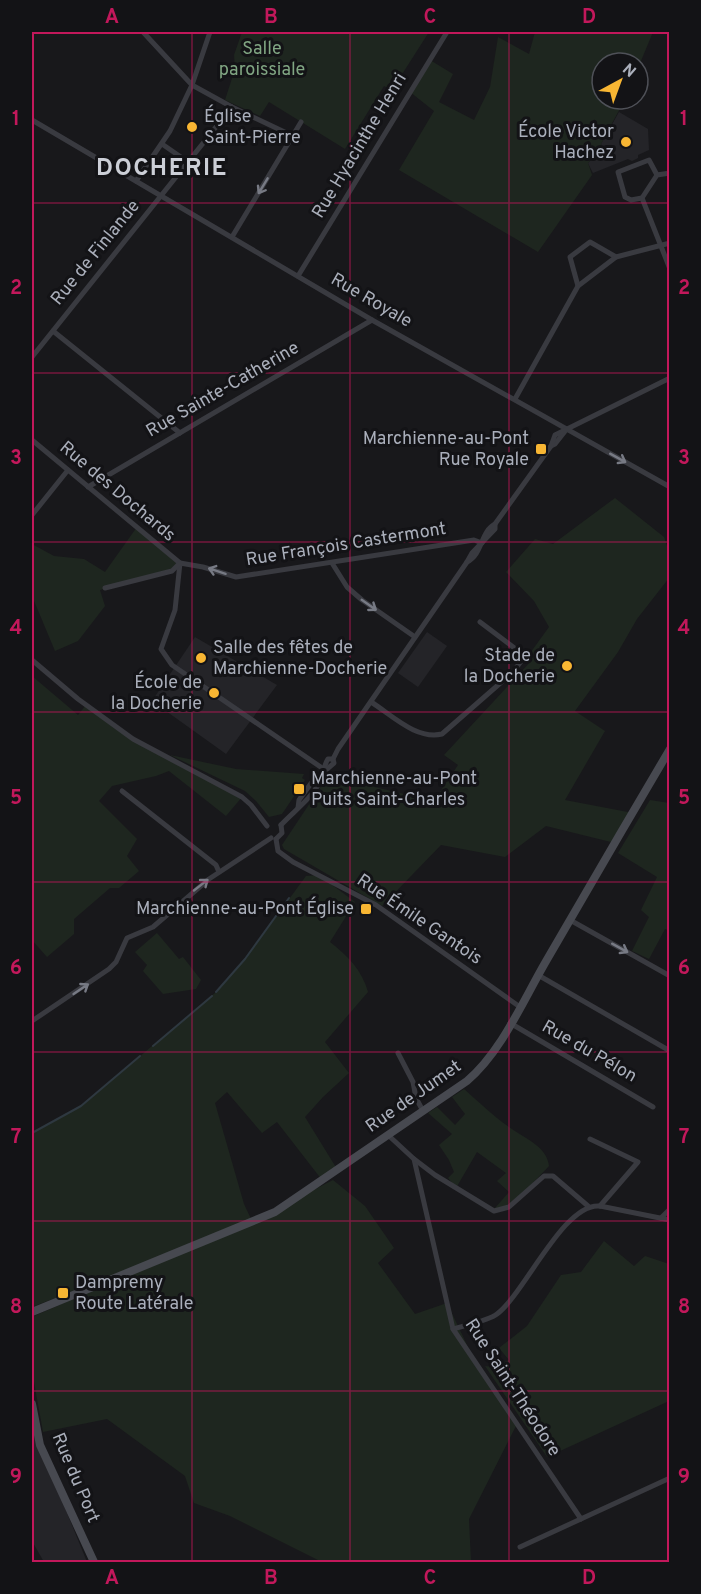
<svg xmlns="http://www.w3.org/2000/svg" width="701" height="1594" font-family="Overpass,sans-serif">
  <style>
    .built { fill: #242428 }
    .green { fill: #1e261f }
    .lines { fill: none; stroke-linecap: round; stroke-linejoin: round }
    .stream { stroke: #2e3840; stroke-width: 2 }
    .street { stroke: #393a40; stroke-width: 5 }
    .secondary { stroke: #474950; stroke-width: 8 }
    .oneway { stroke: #777a84 }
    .grid { fill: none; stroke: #c2185b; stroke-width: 1.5; stroke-opacity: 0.55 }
    .poi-dot { fill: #f8b633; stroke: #131316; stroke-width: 2 }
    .labels { text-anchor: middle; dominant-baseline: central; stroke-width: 6; stroke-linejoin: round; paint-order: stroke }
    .park-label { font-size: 18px; fill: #81a683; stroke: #131316 }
    .poi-label { font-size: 18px; fill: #aaafbb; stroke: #131316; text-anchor: end }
    .street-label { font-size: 18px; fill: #aaafbb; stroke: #131316 }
    .district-label { font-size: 24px; font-weight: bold; letter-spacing: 1.5px; fill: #cccfd7; stroke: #131316 }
    .neatline { fill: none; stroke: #c2185b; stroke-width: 2 }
    .grid-label { font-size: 20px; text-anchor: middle; font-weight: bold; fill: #c2185b }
  </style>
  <rect width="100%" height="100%" fill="#18181b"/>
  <!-- built -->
  <g class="built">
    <path d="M 619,112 L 648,129 L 649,150 L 638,155 L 638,158 L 632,161 L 628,159 L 593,173 L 588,163 L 603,148 L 601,144 Z"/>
    <path d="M 427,632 L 447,646 L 418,687 L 398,673 Z"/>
    <path d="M 195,637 L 277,685 L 226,754 L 152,701 Z"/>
    <path d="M 32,1427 L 87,1562 L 44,1562 L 32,1541 Z"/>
  </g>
  <!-- green -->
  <g class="green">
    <path d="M 242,32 L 429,32 L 392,90 L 384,86 L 345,149 L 269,102 L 260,116 L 225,100 L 235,69 L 234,55 Z"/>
    <path d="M 535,32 L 653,32 L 638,68 L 638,63 L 602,63 L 602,99 L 625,99 L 601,144 L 603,148 L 588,163 L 592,175 L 538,252 L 399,170 L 434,111 L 410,92 L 430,60 L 453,74 L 439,102 L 474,120 L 490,87 L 498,37 L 529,54 Z"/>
    <path d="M 615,498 L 664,537 L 669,552 L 669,578 L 637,619 L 618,652 L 575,711 L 605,731 L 565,800 L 633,813 L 615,843 L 546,826 L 505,857 L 441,845 L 382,906 L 284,849 L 282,845 L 328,776 L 434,801 L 458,765 L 444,755 L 532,660 L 528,656 L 549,627 L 534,601 L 506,572 L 535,539 L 553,544 Z"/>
    <path d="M 137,527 L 180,563 L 172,571 L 100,590 L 105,606 L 78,641 L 55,651 L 32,596 L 32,544 L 54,556 L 84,559 L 105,572 Z"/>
    <path d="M 32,676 L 78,715 L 86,705 L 114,728 L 242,797 L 226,816 L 169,771 L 156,776 L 112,786 L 99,801 L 137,839 L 127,856 L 139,871 L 119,888 L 110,888 L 74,919 L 74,934 L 47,957 L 32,940 Z"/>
    <path d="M 170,755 L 236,769 L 304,774 L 302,778 L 305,780 L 282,814 L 269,817 L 256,801 L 245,791 Z"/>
    <path d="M 650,800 L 669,803 L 670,931 L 665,929 L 649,959 L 632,951 L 649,917 L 641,910 L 657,877 L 618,853 Z"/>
    <path d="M 319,875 L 355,902 L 330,942 C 348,956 362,970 368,992 L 325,1042 L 349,1073 L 323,1097 L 305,1117 L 337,1169 L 322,1180 L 277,1122 L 262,1133 L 227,1092 L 215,1103 L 244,1204 L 252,1221 L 333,1180 L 365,1206 L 394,1248 L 378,1263 L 415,1314 L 447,1303 L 476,1364 L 517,1424 L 469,1519 L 471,1562 L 322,1562 L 230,1516 L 194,1503 L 185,1476 L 107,1419 L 43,1432 L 32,1371 L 32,1317 L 228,1231 L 32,1307 L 32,1133 L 81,1106 L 216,992 L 245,959 L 306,876 Z"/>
    <path d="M 157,933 L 179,959 L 183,957 L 201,980 L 196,989 L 163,994 L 143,971 L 147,965 L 135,952 Z"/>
    <path d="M 464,1089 C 479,1102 493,1116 509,1127 C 524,1138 547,1146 549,1166 L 515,1202 L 502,1210 L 495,1208 L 509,1192 L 497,1181 L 506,1173 L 477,1152 L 456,1188 L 448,1178 L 454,1172 L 449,1160 L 439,1145 L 452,1134 L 428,1113 L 437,1107 L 455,1125 L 465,1114 L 452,1097 Z"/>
    <path d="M 604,1241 L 634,1266 L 645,1256 L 669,1264 L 669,1401 L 547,1457 L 485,1366 L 493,1367 L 509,1360 L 499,1348 L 527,1326 L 561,1275 L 581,1272 Z"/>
  </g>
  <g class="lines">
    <!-- stream -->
    <g class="stream">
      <path d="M 216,992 L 245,959 L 289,898"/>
      <path d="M 153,1046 L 212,996"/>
      <path d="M 32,1133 L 81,1106 L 140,1056"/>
    </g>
    <!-- street -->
    <g class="street">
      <path d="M 143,32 L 192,85 L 232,107 L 293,136"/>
      <path d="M 32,120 L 372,320 L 670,487"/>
      <path d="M 162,144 L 188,162"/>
      <path d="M 670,173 L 657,175 L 642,198 L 670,269"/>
      <path d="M 136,181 L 170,131 L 192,85 L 210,32"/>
      <path d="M 642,198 L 631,200 L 625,197 L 618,172 L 649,160 L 657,175"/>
      <path d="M 232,237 L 301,122"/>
      <path d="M 298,276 L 447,32"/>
      <path d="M 578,286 L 570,257 L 590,242 L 616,257"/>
      <path d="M 53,331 L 180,433"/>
      <path d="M 32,357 L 232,107"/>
      <path d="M 515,399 L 578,286 L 616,257 L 670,243"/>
      <path d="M 32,440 L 180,563 L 175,610 L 161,649 L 172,665 L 325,770"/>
      <path d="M 551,446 L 555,444 L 566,430"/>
      <path d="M 88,487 L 372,320"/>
      <path d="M 32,515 L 68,470"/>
      <path d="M 467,562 C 483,554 480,532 495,524 L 551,446 L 555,435 L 670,378"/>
      <path d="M 332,563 L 347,587 L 362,600 L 415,637"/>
      <path d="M 105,588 L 172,571 L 180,563 L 203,567 L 236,577 L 474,540 L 482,543"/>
      <path d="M 32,660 L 78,699 L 133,739 L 242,797 L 251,805 L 267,826"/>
      <path d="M 371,702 C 392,715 416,740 442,734 L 513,672 L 525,656 L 480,622"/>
      <path d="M 122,791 L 216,865 L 219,872"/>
      <path d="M 298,808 L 299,800 L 312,782 L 334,763 L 333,759 L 338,749 L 467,562 L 472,553 L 495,529 L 495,524"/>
      <path d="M 281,825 C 294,811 310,800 320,782 C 324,775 323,766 328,759 L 333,759"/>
      <path d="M 276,839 L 278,851 L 293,862 L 376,905 L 520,1007"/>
      <path d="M 276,839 L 282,833 L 281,825"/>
      <path d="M 570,920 L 670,976"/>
      <path d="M 538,975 L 670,1051"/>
      <path d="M 32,1021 L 109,969 L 116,962 L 127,938 L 153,927 L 209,879 L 271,838"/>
      <path d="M 510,1023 L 653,1107"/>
      <path d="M 398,1053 L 413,1082 L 416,1098 L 423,1111"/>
      <path d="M 388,1135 L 414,1159 L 453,1329 L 581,1519"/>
      <path d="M 590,1139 L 638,1162 L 600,1206"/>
      <path d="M 414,1159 L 435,1175 L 494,1211 L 509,1207 L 544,1176 L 553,1176 L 588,1206"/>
      <path d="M 661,1218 L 670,1209"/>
      <path d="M 453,1329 C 465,1325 488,1321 497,1314 C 525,1293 564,1202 600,1206 L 670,1220"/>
      <path d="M 520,1547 L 670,1478"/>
    </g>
    <!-- secondary -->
    <g class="secondary">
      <path d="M 32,1312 L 275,1212 L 467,1081 C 501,1052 522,1003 545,963 C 586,892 628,820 670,749"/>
      <path d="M 32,1404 L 40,1445 L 94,1562"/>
    </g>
  </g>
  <!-- one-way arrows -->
  <defs><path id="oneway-shaft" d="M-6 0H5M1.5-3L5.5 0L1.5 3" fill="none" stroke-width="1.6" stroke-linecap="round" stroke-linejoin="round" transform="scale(1.5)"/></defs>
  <g class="oneway">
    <use href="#oneway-shaft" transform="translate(263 186) rotate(121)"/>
    <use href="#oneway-shaft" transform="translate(618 458) rotate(29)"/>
    <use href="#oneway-shaft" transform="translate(217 571) rotate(-162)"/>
    <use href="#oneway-shaft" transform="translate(369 605) rotate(35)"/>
    <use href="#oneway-shaft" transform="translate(201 885) rotate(-38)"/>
    <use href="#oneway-shaft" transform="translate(620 948) rotate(29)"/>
    <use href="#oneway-shaft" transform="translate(81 989) rotate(-34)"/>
  </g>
  <!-- grid -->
  <path class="grid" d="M 192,32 L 192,1562M 350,32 L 350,1562M 509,32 L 509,1562M 32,203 L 670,203M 32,373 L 670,373M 32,542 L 670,542M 32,712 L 670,712M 32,882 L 670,882M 32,1052 L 670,1052M 32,1221 L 670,1221M 32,1391 L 670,1391"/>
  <!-- markers -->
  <g class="poi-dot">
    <circle cx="192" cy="127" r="6"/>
    <circle cx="626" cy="142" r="6"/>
    <rect x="535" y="443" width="12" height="12" rx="3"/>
    <circle cx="201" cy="658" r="6"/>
    <circle cx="567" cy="666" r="6"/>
    <circle cx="214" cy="693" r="6"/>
    <rect x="293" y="783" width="12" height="12" rx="3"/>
    <rect x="360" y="903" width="12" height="12" rx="3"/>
    <rect x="57" y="1287" width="12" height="12" rx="3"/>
  </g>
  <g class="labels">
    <!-- park labels -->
    <g class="park-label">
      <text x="262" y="49">Salle<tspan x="262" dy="21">paroissiale</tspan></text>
    </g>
    <!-- poi labels -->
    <g class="poi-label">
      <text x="204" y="117" text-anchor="start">Église<tspan x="204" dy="21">Saint-Pierre</tspan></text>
      <text x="614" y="132">École Victor<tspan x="614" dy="21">Hachez</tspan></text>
      <text x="529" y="439">Marchienne-au-Pont<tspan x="529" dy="21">Rue Royale</tspan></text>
      <text x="213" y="648" text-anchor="start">Salle des fêtes de<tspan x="213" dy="21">Marchienne-Docherie</tspan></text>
      <text x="555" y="656">Stade de<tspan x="555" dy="21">la Docherie</tspan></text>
      <text x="202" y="683">École de<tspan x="202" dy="21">la Docherie</tspan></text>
      <text x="311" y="779" text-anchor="start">Marchienne-au-Pont<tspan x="311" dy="21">Puits Saint-Charles</tspan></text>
      <text x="354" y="909">Marchienne-au-Pont Église</text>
      <text x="75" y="1283" text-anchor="start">Dampremy<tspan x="75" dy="21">Route Latérale</tspan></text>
    </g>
    <!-- street labels -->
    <g class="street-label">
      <text transform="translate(360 146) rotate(-59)">Rue Hyacinthe Henri</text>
      <text transform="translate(96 253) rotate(-51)">Rue de Finlande</text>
      <text transform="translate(371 301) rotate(30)">Rue Royale</text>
      <text transform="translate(223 390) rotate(-30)">Rue Sainte-Catherine</text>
      <text transform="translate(117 492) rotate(40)">Rue des Dochards</text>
      <text transform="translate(346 545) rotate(-9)">Rue François Castermont</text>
      <text transform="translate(419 920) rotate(34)">Rue Émile Gantois</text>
      <text transform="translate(589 1052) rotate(30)">Rue du Pélon</text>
      <text transform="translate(414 1097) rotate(-35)">Rue de Jumet</text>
      <text transform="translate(512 1388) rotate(57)">Rue Saint-Théodore</text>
      <text transform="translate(75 1478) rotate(67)">Rue du Port</text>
    </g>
    <!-- district labels -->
    <g class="district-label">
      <text x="162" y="169">DOCHERIE</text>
    </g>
  </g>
  <!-- border -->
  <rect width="701" height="1594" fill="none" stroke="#131316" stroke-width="66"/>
  <!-- north arrow -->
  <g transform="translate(620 81) rotate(41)"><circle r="28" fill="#131316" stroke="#4f5158" stroke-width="1.5"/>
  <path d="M0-4.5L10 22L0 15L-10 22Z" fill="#f8b633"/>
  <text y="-9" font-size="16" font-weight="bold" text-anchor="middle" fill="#aaafbb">N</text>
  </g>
  <rect x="33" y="33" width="635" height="1528" class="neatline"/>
  <g class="grid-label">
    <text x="112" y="23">A</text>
    <text x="271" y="23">B</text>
    <text x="430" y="23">C</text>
    <text x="589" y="23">D</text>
    <text x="16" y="125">1</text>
    <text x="684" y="125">1</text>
    <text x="16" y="294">2</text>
    <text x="684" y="294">2</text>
    <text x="16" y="464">3</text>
    <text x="684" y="464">3</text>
    <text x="16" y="634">4</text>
    <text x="684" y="634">4</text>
    <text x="16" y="804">5</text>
    <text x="684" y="804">5</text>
    <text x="16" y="974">6</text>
    <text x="684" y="974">6</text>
    <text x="16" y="1143">7</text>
    <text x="684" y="1143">7</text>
    <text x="16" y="1313">8</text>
    <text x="684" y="1313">8</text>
    <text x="16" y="1483">9</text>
    <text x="684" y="1483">9</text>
    <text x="112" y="1584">A</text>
    <text x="271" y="1584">B</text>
    <text x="430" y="1584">C</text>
    <text x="589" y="1584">D</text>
  </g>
</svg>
